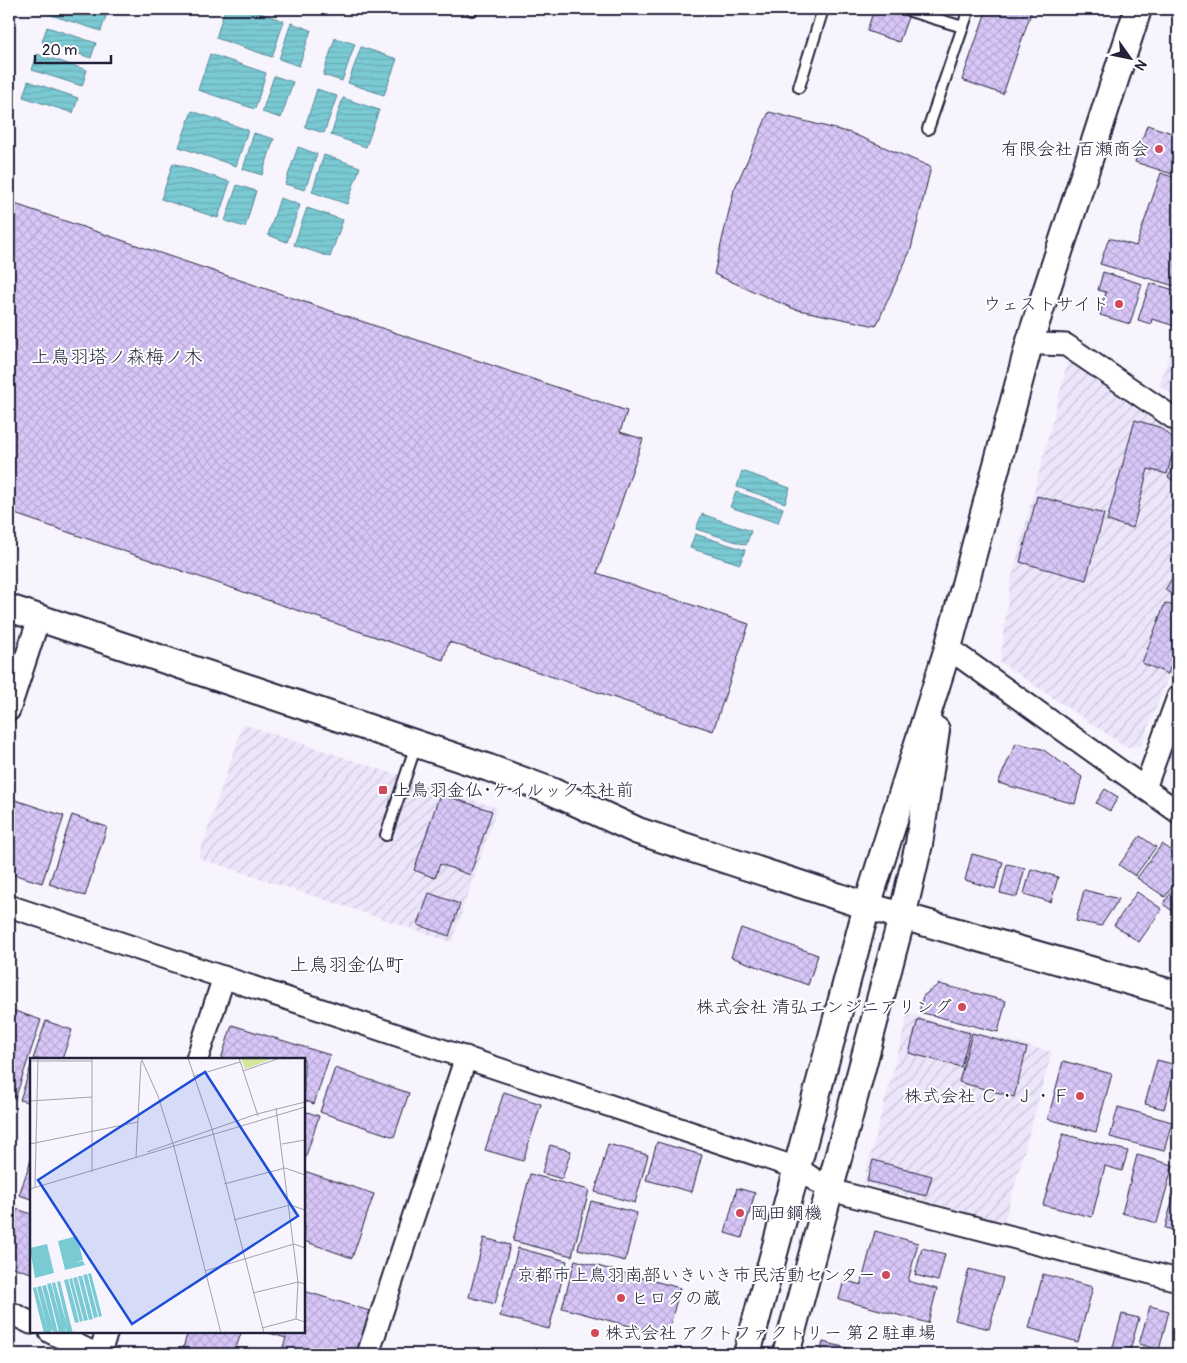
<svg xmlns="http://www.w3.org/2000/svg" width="1187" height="1363" viewBox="0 0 1187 1363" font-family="Pangolin,'Klee One',sans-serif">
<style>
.industrial{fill:url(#industrial-furrows)}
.water{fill:url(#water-rules);stroke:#578797}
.building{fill:url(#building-cross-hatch);stroke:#22223b}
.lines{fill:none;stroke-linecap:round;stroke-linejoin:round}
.service-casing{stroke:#22223b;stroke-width:14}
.minor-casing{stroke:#22223b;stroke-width:25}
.tertiary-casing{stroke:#22223b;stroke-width:30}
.service{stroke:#fff;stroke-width:10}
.minor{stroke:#fff;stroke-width:21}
.tertiary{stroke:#fff;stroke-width:26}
.poi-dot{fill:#d1495b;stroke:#fff;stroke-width:2}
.labels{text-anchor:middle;stroke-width:4;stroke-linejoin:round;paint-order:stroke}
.poi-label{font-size:18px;fill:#22223b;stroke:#fff;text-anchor:end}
.neighbourhood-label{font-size:19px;fill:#22223b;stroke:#fff}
.inset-road{fill:none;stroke:#a2a0af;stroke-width:1}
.view{fill:#1d4ed8;fill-opacity:0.15;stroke:#1d4ed8;stroke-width:2.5}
.inset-edge{fill:none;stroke:#22223b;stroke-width:2.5}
</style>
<defs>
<pattern id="industrial-furrows" width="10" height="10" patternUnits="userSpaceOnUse" patternTransform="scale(1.25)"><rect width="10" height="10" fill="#ede6fb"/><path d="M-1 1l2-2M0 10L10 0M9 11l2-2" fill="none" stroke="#cbc5d8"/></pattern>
<pattern id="water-rules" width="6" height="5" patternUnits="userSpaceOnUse" patternTransform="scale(1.25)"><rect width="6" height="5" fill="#7acad4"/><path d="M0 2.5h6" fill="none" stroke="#69adb7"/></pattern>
<pattern id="building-cross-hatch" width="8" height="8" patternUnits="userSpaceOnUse" patternTransform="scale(1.25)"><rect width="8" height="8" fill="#d7c6f7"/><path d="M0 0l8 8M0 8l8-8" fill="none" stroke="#b8aad5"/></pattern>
</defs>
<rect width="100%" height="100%" fill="#f7f4fd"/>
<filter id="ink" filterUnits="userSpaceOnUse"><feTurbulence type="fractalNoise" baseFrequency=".02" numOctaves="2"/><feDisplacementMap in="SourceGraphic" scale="10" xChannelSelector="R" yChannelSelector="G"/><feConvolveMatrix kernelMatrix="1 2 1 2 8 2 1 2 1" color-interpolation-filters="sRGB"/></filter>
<g filter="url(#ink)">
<!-- industrial -->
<g class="industrial">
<polygon points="1178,330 1178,399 1159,385"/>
<polygon points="1068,361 1178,437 1178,653 1141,746 1126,747 1000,662 1010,584"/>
<polygon points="243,724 497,808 452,942 198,858"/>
<polygon points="908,1014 1052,1052 1004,1223 863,1183"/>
</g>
<!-- water -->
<g class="water">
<polygon points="53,9 84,9 106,16 101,31 51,15"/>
<polygon points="225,9 247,9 284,21 272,57 216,38"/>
<polygon points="291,23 311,30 299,66 279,59"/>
<polygon points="47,27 96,43 91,58 42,42"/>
<polygon points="335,38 355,44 342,81 323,75"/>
<polygon points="361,47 397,59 384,95 348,83"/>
<polygon points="37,54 87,70 82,86 32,70"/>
<polygon points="210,54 266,73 255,109 198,90"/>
<polygon points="274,76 293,82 281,118 262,112"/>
<polygon points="28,81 78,98 73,113 23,97"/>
<polygon points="317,89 337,96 324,133 305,127"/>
<polygon points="343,98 379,110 366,147 331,135"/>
<polygon points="192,111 248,130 236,166 179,147"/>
<polygon points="254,133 274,139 262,175 243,169"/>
<polygon points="298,147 317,154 305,190 285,184"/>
<polygon points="324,155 360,167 347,204 312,192"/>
<polygon points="173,163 230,182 218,218 161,199"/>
<polygon points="237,185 256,191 245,227 225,221"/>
<polygon points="280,198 300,205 287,242 268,235"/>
<polygon points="307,208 343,220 330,257 294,245"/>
<polygon points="742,471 790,488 785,503 737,487"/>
<polygon points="736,492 783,508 778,523 730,507"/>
<polygon points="702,514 751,531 746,545 696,529"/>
<polygon points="695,534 745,550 740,564 690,548"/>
</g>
<!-- building -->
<g class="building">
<polygon points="874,9 911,9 899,42 867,31"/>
<polygon points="987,9 1028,9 1032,10 1003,94 962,80"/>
<polygon points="769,112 851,133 931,167 911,249 876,326 794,309 714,274 734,190"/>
<polygon points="1147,125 1178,135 1178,176 1135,162"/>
<polygon points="1161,173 1178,179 1178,287 1100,264 1109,238 1136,246"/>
<polygon points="9,202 627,411 620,432 643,439 597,573 749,624 713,731 449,642 443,660 9,512"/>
<polygon points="1103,272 1142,284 1130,324 1100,315 1106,292 1098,290"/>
<polygon points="1150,283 1178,291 1178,315 1175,326 1152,319 1151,324 1138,320"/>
<polygon points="1135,420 1159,427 1176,440 1167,474 1148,469 1133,528 1107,521"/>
<polygon points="1178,461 1178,484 1168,477"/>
<polygon points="1037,496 1104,514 1086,580 1020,562"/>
<polygon points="1173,577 1178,580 1178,598 1165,590"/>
<polygon points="1165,603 1178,608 1178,647 1168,674 1142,663"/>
<polygon points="1016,743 1042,749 1082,777 1075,804 998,783"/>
<polygon points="1105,789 1118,797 1110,811 1096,803"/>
<polygon points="440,794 492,811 470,875 440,864 435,878 414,870"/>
<polygon points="9,798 64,816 42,883 9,873"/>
<polygon points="72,815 107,827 85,896 49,884"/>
<polygon points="1140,836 1156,847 1135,876 1119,865"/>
<polygon points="1162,844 1178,855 1178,879 1165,897 1137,878"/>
<polygon points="972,854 1003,862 995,889 965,880"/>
<polygon points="1007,864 1025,868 1017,897 1000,893"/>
<polygon points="1031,869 1058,877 1051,902 1024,894"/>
<polygon points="1178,883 1178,915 1163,904"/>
<polygon points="1084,890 1119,899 1101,926 1076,921"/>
<polygon points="1137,892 1162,909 1139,942 1114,925"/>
<polygon points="429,893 460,904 449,936 418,925"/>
<polygon points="741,928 818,955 808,985 731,957"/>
<polygon points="939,984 1006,1001 998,1032 919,1012 923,996"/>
<polygon points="12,1010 41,1020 15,1099 9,1097 9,1020"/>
<polygon points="918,1019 970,1033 961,1067 909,1053"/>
<polygon points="46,1021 72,1030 62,1059 33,1059"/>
<polygon points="232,1025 330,1055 314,1104 304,1100 304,1059 221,1059"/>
<polygon points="972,1033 1027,1048 1014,1097 959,1082"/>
<polygon points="1157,1060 1176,1065 1164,1109 1145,1104"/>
<polygon points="1063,1061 1112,1074 1096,1132 1048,1119"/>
<polygon points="31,1066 31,1103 20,1100"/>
<polygon points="335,1068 409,1093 394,1137 320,1112"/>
<polygon points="504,1092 541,1104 523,1161 485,1150"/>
<polygon points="1118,1107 1172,1122 1164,1151 1110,1137"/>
<polygon points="307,1112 319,1116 304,1162 304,1116 306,1117"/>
<polygon points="1063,1134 1128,1151 1122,1171 1105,1166 1092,1217 1043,1205"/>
<polygon points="657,1142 702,1155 692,1192 646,1180"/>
<polygon points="608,1144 648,1155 635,1203 595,1192"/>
<polygon points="550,1145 571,1151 562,1179 542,1173"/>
<polygon points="1137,1155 1173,1165 1157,1223 1122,1213"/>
<polygon points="31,1160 31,1199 19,1195"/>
<polygon points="873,1160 932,1176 926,1196 867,1181"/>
<polygon points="304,1171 374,1194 352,1258 304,1241"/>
<polygon points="530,1174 589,1190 572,1256 513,1241"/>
<polygon points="1178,1179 1178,1231 1165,1228"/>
<polygon points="737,1188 755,1193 742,1238 725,1233"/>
<polygon points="591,1201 637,1213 625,1261 578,1249"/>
<polygon points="17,1209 31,1214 31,1273 9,1266 9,1237"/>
<polygon points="875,1231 918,1243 908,1281 937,1289 928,1323 839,1299 844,1280 861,1285"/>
<polygon points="484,1238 510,1245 495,1304 469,1297"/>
<polygon points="518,1248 567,1261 549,1329 500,1316"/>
<polygon points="922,1248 945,1254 938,1281 915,1275"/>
<polygon points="575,1260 680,1288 667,1336 562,1308"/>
<polygon points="969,1269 1003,1278 989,1329 955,1320"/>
<polygon points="1043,1274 1093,1287 1078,1342 1029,1328"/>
<polygon points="304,1291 373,1312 360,1354 281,1354 286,1338 266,1332 304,1332"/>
<polygon points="1150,1306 1169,1311 1159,1350 1139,1344"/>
<polygon points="1122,1314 1139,1318 1129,1354 1111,1354"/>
<polygon points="188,1332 239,1332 241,1333 234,1354 181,1354"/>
<polygon points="823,1342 860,1351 859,1354 820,1354"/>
<polygon points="982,1347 1007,1354 980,1354"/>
</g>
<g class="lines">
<!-- service casing -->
<g class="service-casing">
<g id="service">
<polyline points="472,10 472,9"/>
<polyline points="910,11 963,27"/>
<polyline points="799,87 823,9"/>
<polyline points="928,129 969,9"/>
<polyline points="386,835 416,745"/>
</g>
</g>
<!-- minor casing -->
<g class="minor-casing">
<g id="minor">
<polyline points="1030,341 1042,344 1066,345 1178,421"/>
<polyline points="948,648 1178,812"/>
<polyline points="9,710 39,618"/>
<polyline points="1145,788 1178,697"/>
<polyline points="9,906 797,1168 830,1190 1178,1280"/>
<polyline points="197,1059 224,977"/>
<polyline points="9,1312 31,1323"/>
<polyline points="50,1332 96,1354"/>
<polyline points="99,1354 107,1332"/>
<polyline points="368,1354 466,1057"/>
</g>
</g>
<!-- tertiary casing -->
<g class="tertiary-casing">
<g id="tertiary">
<polyline points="9,608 489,768 551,791 638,831 867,906 1178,995"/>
<polyline points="747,1354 867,906 948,648 1030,341 1138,9"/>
<polyline points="786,1354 902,917 919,844 936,730"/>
</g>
</g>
<!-- service -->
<use href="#service" class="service"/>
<!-- minor -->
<use href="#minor" class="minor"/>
<!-- tertiary -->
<use href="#tertiary" class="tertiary"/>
</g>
</g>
<!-- markers -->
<g class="poi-dot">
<circle cx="1159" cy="149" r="5"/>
<circle cx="1119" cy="304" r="5"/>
<rect x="378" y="785" width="10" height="10" rx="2.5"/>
<circle cx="962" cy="1007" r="5"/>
<circle cx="1080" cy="1096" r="5"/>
<circle cx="740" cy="1213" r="5"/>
<circle cx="886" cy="1275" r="5"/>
<circle cx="621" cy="1298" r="5"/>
<circle cx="595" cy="1333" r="5"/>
</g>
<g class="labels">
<!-- poi labels -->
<g class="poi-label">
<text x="1149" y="155">有限会社 百瀬商会</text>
<text x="1109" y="310">ウェストサイド</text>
<text x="393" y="796" text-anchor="start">上鳥羽金仏･ケイルック本社前</text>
<text x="952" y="1013">株式会社 清弘エンジニアリング</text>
<text x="1070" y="1102">株式会社 Ｃ・Ｊ・Ｆ</text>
<text x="750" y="1219" text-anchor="start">岡田鋼機</text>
<text x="876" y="1281">京都市上鳥羽南部いきいき市民活動センタ－</text>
<text x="631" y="1304" text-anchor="start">ヒロタの蔵</text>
<text x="605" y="1339" text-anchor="start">株式会社 アクトファクトリー 第２駐車場</text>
</g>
<!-- neighbourhood labels -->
<g class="neighbourhood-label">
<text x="117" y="363">上鳥羽塔ノ森梅ノ木</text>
<text x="347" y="971">上鳥羽金仏町</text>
</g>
</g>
<!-- overview -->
<g transform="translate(30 1058)">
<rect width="275" height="275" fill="#f7f4fd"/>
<path d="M211,0H238L239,2L215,11Z" fill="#d3e69a"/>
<path d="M47,178L53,202L46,204L53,203L55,207L35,212L28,183ZM17,186L24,215L5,220L0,190ZM61,215L72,258L69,259L58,216ZM57,216L68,259L64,260L53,217ZM48,218H52L63,261L59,262ZM47,219L58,262L54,263L43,220ZM42,220L53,263L50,264L39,221ZM38,221L49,264L45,265L34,222ZM30,223L38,256L43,275H37L35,268L36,275H29L28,270L17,226L21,225L32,269L22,225L25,224L37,268L27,224ZM16,227L19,238L28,275L21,272V275H14L8,252L3,230L6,229L18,273L7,229L11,228L23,271L12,228Z" fill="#7acad4"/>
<path class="inset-road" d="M111,0L128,38L144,89L191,275M158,0L182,71L234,275M209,0L228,58M0,3H62M213,13L250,0M164,18L210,4M0,43L62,39M246,50L268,224L266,261M0,86L108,64M252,86L275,82M117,94L227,56L275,44M106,99L111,3M62,114V0M194,126L255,110L275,117M5,129L8,0M0,131L275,49M204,162L260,147L275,152M175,213L264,186L275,190M223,235L268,224L275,226M232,270L266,261L275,264"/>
<path class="view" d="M175,14L268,158L102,266L8,122Z"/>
<rect width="275" height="275" class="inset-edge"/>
</g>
<!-- margin -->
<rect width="1187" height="1363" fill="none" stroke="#fff" stroke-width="30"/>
<rect x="15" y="15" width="1157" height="1333" fill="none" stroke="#22223b" stroke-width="2" filter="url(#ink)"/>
<!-- north arrow -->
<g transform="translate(1130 58) rotate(123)" stroke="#ffffff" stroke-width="4" paint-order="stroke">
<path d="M0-4L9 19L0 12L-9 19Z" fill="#22223b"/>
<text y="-8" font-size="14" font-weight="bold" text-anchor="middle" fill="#22223b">N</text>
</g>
<!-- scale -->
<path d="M35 55v8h76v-8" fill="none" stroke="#22223b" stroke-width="2.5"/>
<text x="42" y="55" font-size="15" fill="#22223b" stroke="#ffffff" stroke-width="4" paint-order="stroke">20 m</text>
</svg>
